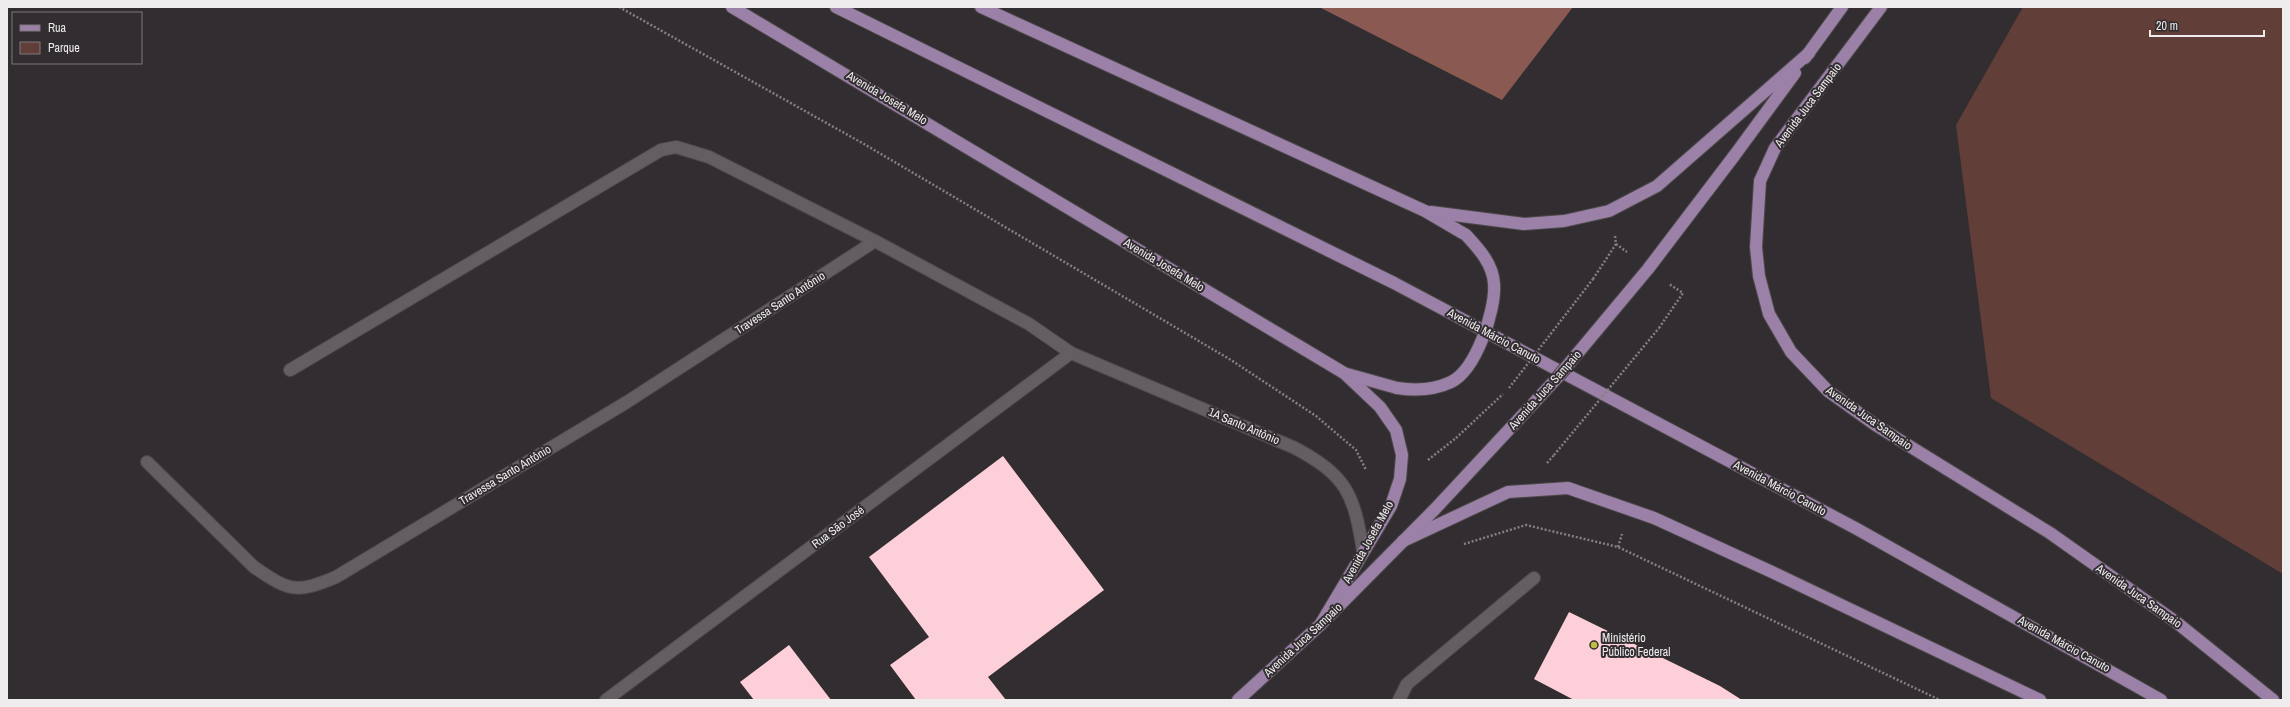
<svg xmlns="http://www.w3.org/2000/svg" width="2290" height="707" viewBox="0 0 2290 707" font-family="'Archivo Narrow',sans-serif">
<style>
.green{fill:#613e38}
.forest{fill:#8a5a52}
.building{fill:#fdd0d9}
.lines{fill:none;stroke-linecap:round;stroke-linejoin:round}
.minor-casing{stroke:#4d494b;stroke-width:14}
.major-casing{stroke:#4d494b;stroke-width:14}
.path{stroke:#837f82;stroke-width:2.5;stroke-dasharray:2 2;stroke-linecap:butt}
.minor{stroke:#645e62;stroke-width:12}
.major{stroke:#9b81a7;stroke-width:12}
.major-bridge-casing{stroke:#4d494b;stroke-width:14;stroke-linecap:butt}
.path-bridge{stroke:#837f82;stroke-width:2.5;stroke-dasharray:2 2;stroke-linecap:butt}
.major-bridge{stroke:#9b81a7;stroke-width:12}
.poi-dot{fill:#c0be41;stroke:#322d30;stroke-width:1.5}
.labels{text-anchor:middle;stroke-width:4;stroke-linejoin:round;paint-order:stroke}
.street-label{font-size:12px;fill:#efecee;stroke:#322d30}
.poi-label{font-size:12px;fill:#efecee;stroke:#322d30;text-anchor:start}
</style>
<rect width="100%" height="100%" fill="#322d30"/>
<!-- green -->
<polygon class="green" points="2023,7 2283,7 2283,574 1991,398 1956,125"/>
<!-- forest -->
<polygon class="forest" points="1319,7 1573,7 1502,100"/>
<!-- building -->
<g class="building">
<polygon points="1003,456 1104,590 988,677 1006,700 916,700 890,665 929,637 869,557"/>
<polygon points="1569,612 1720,686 1742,700 1574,700 1534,679"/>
<polygon points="789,645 831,700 754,700 740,682"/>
</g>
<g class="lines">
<!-- minor casing -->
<g class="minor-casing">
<g id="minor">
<path d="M290,370L661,150L676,147L709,157L875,241L1029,324L1071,353L1295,448C1347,476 1354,494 1363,551"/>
<path d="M147,462L254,567C289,591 296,594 336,577L627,402L875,241"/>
<polyline points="606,700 1071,353"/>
<polyline points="1399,700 1407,684 1534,578"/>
</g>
</g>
<!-- major casing -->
<g class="major-casing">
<g id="major">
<polyline points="732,7 1344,373 1380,407 1396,430 1402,455 1400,479 1391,506 1320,625"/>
<polyline points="836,7 1394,283 1857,529 2161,700"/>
<polyline points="981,7 1425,211 1466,235"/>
<polyline points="1881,7 1775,148 1760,181 1756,247 1759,276 1769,314 1791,352 1828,391 1877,426 2050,533 2176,622 2273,700"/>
<polyline points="1805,58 1842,7"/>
<polyline points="1734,156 1795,73"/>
<polyline points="1431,212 1524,224 1564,221 1609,211 1657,186 1809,53"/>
<polyline points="1347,374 1397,388"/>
<polyline points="1403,541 1508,492 1568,488 1654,518 1772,572 2040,700"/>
<polyline points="1238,700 1320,625 1435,509"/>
</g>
</g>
<!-- path -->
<g class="path">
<polyline points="619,7 864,144 1231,360 1316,416 1356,450 1366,470"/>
<polyline points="1616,244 1627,252"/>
<polyline points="1593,279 1616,244 1615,236"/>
<polyline points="1659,328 1683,293 1669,284"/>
<polyline points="1428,460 1456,438"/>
<polyline points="1547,463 1554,455"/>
<polyline points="1464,544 1526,525 1618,547 1940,700"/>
<polyline points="1618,547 1622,534"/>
</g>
<!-- minor -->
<use href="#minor" class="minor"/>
<!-- major -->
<use href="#major" class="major"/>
<!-- major-bridge casing -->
<g class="major-bridge-casing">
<g id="major-bridge">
<path d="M1397,388C1416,391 1434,390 1451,382C1476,370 1496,310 1494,284C1493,264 1479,249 1466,235"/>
<polyline points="1435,509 1557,378 1648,269 1734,156"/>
</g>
</g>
<!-- path-bridge -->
<g class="path-bridge">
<polyline points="1509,388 1593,279"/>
<polyline points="1456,438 1503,394"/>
<polyline points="1554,455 1659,328"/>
</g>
<!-- major-bridge -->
<use href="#major-bridge" class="major-bridge"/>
</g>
<!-- markers -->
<circle class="poi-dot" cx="1594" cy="645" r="4"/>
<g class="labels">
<!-- street labels -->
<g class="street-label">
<text transform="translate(887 98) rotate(31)" y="4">Avenida Josefa Melo</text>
<text transform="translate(1808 105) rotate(-53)" y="4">Avenida Juca Sampaio</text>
<text transform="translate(1164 265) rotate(31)" y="4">Avenida Josefa Melo</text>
<text transform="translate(780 303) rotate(-33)" y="4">Travessa Santo Antônio</text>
<text transform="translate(1494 336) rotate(28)" y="4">Avenida Márcio Canuto</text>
<text transform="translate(1545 390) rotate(-48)" y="4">Avenida Juca Sampaio</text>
<text transform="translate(1869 418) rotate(35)" y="4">Avenida Juca Sampaio</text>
<text transform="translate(1244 426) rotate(23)" y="4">1A Santo Antônio</text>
<text transform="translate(505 475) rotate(-31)" y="4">Travessa Santo Antônio</text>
<text transform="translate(1780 488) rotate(28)" y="4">Avenida Márcio Canuto</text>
<text transform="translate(838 527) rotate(-37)" y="4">Rua São José</text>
<text transform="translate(1368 542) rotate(-61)" y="4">Avenida Josefa Melo</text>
<text transform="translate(2139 596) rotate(35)" y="4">Avenida Juca Sampaio</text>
<text transform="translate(1303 640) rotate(-43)" y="4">Avenida Juca Sampaio</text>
<text transform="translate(2064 644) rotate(29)" y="4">Avenida Márcio Canuto</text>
</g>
<!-- poi labels -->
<g class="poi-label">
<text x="1602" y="642">Ministério<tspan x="1602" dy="14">Público Federal</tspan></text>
</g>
</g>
<!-- border -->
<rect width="2290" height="707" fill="none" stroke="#efecee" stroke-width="16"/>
<!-- legend -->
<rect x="12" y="12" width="130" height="52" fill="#322d30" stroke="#7e797c"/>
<rect x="20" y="25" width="20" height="6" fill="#9b81a7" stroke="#7e797c"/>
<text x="48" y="32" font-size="12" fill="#efecee">Rua</text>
<rect x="20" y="42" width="20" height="12" fill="#613e38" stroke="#7e797c"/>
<text x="48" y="52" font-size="12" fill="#efecee">Parque</text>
<!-- scale -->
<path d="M2150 30v6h114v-6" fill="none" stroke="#efecee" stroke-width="2"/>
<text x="2156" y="30" font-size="12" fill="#efecee" stroke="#322d30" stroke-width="3" paint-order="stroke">20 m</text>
</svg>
